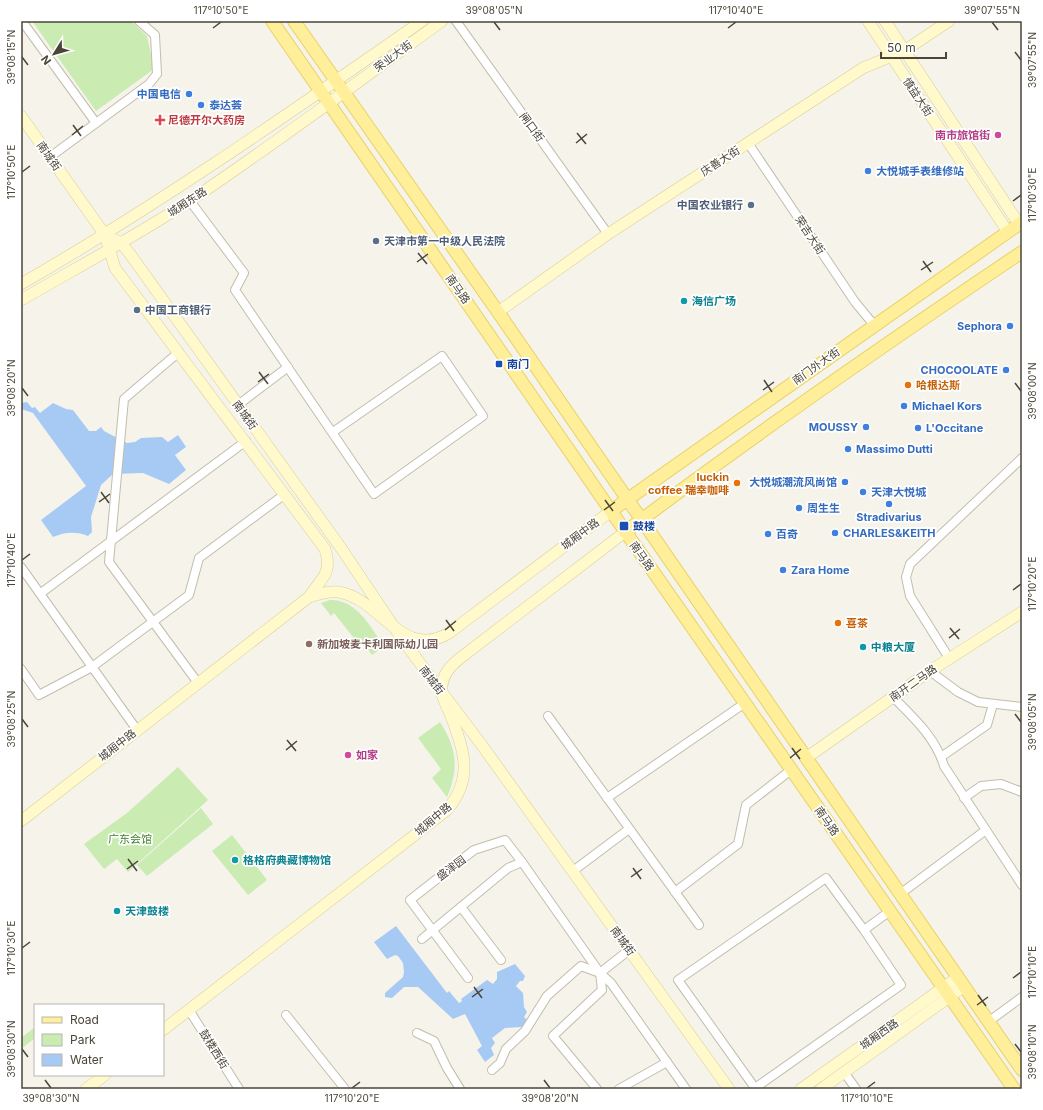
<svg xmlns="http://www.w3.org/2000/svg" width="1043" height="1110" viewBox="0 0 1043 1110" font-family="Inter,'Noto Sans SC',sans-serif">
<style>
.green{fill:#caebb2}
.water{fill:#a6caf4}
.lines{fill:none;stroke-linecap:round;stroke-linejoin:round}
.street-casing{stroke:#c2bdac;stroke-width:10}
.secondary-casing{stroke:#d7ce99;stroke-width:12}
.primary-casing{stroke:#e9d165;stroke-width:14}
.street{stroke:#fff;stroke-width:8}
.secondary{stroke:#fff9cb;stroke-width:11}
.primary{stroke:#ffef9a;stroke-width:12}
.ticks{fill:none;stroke:#4a4538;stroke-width:1.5}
.shop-dot{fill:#3f7fe0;stroke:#fff;stroke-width:1.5}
.health-dot{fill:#e0444e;stroke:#fff;stroke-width:1.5}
.hotel-dot{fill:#d1479c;stroke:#fff;stroke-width:1.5}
.service-dot{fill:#5c6f8a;stroke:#fff;stroke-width:1.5}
.culture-dot{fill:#0f9aa8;stroke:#fff;stroke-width:1.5}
.transit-dot{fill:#1a4fb4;stroke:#fff;stroke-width:1.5}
.food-dot{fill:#e8710a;stroke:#fff;stroke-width:1.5}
.education-dot{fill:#8d6e63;stroke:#fff;stroke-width:1.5}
.labels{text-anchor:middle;stroke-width:3.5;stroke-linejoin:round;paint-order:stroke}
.street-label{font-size:11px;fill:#4a4538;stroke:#fff}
.shop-label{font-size:11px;font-weight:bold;fill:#366cbe;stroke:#fff;text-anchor:start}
.health-label{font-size:11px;font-weight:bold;fill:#be3a42;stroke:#fff;text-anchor:start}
.hotel-label{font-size:11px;font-weight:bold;fill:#b23c85;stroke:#fff;text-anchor:end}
.service-label{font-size:11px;font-weight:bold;fill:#4e5e75;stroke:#fff;text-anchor:start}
.culture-label{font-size:11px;font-weight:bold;fill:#0d838f;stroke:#fff;text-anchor:start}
.transit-label{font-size:11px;font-weight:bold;fill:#164399;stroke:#fff;text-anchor:start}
.food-label{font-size:11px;font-weight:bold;fill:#c56008;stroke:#fff;text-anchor:start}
.education-label{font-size:11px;font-weight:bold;fill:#785e54;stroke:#fff;text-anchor:start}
.park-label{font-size:11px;fill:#3e8027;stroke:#fff}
.neatline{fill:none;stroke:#4a4538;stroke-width:1.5}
.ticks-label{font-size:10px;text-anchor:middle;fill:#4a4538}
</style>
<rect width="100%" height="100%" fill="#f6f4ea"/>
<!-- green -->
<g class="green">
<polygon points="32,21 131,21 147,36 154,69 96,111"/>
<path d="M330,600C357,599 370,627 384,646L372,655L360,639L357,642L334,613L331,616L321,603Z"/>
<path d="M440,722C457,748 459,769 447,797L432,778L441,769L418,738Z"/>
<polygon points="178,767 208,800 128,872 117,859 104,869 84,844 127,813"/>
<polygon points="201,808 213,824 147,876 137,865"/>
<polygon points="232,835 267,880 248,895 212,851"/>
<polygon points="35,1027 35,1038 21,1049 21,1038"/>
</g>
<!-- water -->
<g class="water">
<path d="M27,402L32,408L35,407L40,413L53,403L66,409L73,410L89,431H96L101,427L104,431L127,443L135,442L141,438L162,437L168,442L178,435L186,447L175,455L186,470L169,484L143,473L113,474L101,485L91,517L92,532L88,536C76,531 65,532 53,537L41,520L86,486L33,413L21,409V403Z"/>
<polygon points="396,926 447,993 449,991 459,1003 462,1001 461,999 487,980 493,984 497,979 497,972 515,964 525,976 523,981 520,981 516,986 523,993 524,1007 527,1012 524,1017 527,1020 522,1027 505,1028 492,1038 495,1043 491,1048 494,1055 485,1062 477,1050 482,1046 465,1014 453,1019 418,987 404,987 392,998 385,997 385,993 403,977 404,972 403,963 398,956 395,955 387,959 374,942"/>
</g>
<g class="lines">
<!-- street casing -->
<g class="street-casing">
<g id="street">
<polyline points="22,21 96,123"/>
<polyline points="456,21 608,234"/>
<polyline points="748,143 855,302 874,325"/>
<polyline points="50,157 149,84 157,74 155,35 139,21"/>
<polyline points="190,201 244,273 235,290 374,494 483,416 442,356 333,432"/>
<polyline points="179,352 124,399 109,562 198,683"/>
<polyline points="238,405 288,367"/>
<polyline points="21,567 137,730"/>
<polyline points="41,593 246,441"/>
<polyline points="949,658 910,596 906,577 910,564 1022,458"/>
<polyline points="21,669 39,695 92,667 189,595 199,558 285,494"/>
<polyline points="930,671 958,692 978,702 1022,707"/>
<path d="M893,697C913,717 936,738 944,766L1022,885"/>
<polyline points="548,716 699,925"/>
<polyline points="941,757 987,725 993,704"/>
<polyline points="607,798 745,703"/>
<polyline points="964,798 981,786 1001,784 1022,792"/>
<polyline points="573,871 629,829"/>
<polyline points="675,892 738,844 746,805 791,770"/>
<polyline points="900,894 986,830"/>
<polyline points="461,907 501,960"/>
<polyline points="864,930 901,985 755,1088 678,980 826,878 864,930 890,911"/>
<polyline points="422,939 508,868 522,862 600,973 611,983 686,1089"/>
<polyline points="468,978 410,900 474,850 505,840 522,862"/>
<polyline points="189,1010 239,1089"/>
<polyline points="286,1015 345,1089"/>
<polyline points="988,1022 1022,997"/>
<polyline points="417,1033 434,1041 447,1068 460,1089"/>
<polyline points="492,1070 500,1063 506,1049 525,1031 547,996 581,966 600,973 629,950"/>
<polyline points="844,1072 856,1089"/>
<polyline points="597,1089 553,1036 602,990 600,973"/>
<polyline points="619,1089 667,1062"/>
</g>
</g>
<!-- secondary casing -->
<g class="secondary-casing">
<g id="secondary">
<polyline points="868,21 1008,232"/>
<polyline points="885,21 1019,224"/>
<path d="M21,116L105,235L115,268L325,549C333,574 321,578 309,597"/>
<polyline points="105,235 121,243 130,254 341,548 404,642 481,744 729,1089"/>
<path d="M21,284C160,204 291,112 422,21"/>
<path d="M21,300C78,267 136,236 191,200C276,143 359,81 442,21"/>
<polyline points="498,312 608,234 863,68 904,51 949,21"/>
<polyline points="806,758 930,671 1022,612"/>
<path d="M21,821L309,597C319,594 328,591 339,592C380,599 403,661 449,633L611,511"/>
<path d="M163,1030L447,810C474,778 464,751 451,716C448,709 443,700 442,693C440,679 449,667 459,659L625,532"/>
<polyline points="86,1089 105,1075"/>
<polyline points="801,1089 957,978"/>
<polyline points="821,1089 963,987"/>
</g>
</g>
<!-- primary casing -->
<g class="primary-casing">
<g id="primary">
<polyline points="272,21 611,511 1014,1089"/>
<polyline points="294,21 498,312 1022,1070"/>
<polyline points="611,511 1022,222"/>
<path d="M625,532C754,435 888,342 1022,252"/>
</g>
</g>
<!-- street -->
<use href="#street" class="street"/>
<!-- secondary -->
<use href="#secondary" class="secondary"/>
<!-- primary -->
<use href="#primary" class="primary"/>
</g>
<!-- ticks -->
<path class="ticks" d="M494,22L500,30M992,22L998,30M213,28L221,22M728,28L736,22M1015,52L1021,60M22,57L28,65M73,125L81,136M577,133L586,144M72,135L83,126M576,143L587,134M22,172L30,166M1013,201L1021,195M418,253L427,264M923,261L931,272M417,262L428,254M921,270L933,262M259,372L268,384M764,380L772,392M258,382L269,374M1015,383L1021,391M22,388L28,396M763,390L774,382M101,492L109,503M605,500L613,511M99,502L110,494M604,510L615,502M22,560L30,554M1013,590L1021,584M446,620L454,631M950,628L959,639M445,630L456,621M949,638L960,629M1015,714L1021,722M22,719L28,727M287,740L296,751M792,748L800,759M286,750L297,741M790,758L801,749M128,859L137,871M633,868L641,879M127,869L138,861M631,877L642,869M22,948L30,942M1013,978L1021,972M474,987L482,998M978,995L986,1006M472,997L483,989M977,1005L988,997M1015,1044L1021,1052M22,1049L28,1057M45,1080L51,1088M544,1080L550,1088M352,1088L360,1082M867,1088L875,1082"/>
<!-- markers -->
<g class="shop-dot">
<circle cx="189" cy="94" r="4"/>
<circle cx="201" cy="105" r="4"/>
<circle cx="868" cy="171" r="4"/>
<circle cx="1010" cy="326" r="4"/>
<circle cx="1006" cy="370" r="4"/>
<circle cx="904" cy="406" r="4"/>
<circle cx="866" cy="427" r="4"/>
<circle cx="918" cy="428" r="4"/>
<circle cx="848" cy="449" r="4"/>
<circle cx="845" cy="482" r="4"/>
<circle cx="863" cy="492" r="4"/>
<circle cx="889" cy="504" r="4"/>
<circle cx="799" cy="508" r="4"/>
<circle cx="835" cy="533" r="4"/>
<circle cx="768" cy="534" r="4"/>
<circle cx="783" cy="570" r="4"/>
</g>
<path class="health-dot" d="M158 114h4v4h4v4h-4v4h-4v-4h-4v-4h4z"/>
<g class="hotel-dot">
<circle cx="998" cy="135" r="4"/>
<circle cx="348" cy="755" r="4"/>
</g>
<g class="service-dot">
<circle cx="751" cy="205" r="4"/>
<circle cx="376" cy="241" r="4"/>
<circle cx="137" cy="310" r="4"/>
</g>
<g class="culture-dot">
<circle cx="684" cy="301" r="4"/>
<circle cx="863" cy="647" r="4"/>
<circle cx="235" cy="860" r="4"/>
<circle cx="117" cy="911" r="4"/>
</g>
<g class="transit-dot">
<rect x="495" y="360" width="8" height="8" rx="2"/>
<rect x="619" y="521" width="10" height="10" rx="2"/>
</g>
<g class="food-dot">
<circle cx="908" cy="385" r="4"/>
<circle cx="737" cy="483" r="4"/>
<circle cx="838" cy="623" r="4"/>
</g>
<circle class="education-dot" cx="309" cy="644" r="4"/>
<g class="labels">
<!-- street labels -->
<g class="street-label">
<text transform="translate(393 56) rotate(-36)" y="4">荣业大街</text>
<text transform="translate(918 97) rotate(56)" y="4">慎益大街</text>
<text transform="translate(532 127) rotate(54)" y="4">闸口街</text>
<text transform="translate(49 156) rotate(55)" y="4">南城街</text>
<text transform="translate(720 161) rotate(-33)" y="4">庆善大街</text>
<text transform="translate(187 202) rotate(-33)" y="4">城厢东路</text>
<text transform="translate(810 235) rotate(56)" y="4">荣吉大街</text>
<text transform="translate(458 289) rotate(55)" y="4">南马路</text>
<text transform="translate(816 366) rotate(-35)" y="4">南门外大街</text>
<text transform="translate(245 415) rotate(54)" y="4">南城街</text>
<text transform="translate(580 534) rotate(-37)" y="4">城厢中路</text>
<text transform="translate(642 556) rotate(55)" y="4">南马路</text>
<text transform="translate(432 680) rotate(52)" y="4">南城街</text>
<text transform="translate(913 683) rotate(-35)" y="4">南开二马路</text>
<text transform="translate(117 745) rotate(-38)" y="4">城厢中路</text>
<text transform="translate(433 819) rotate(-40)" y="4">城厢中路</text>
<text transform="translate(827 821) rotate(55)" y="4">南马路</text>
<text transform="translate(451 868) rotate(-37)" y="4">盛津园</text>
<text transform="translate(623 941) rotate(54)" y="4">南城街</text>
<text transform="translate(879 1034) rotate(-35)" y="4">城厢西路</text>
<text transform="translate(214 1049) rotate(58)" y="4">鼓楼西街</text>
</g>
<!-- shop labels -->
<g class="shop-label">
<text x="181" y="98" text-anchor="end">中国电信</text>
<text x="209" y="109">泰达荟</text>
<text x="876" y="175">大悦城手表维修站</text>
<text x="1002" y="330" text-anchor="end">Sephora</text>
<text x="998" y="374" text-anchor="end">CHOCOOLATE</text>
<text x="912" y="410">Michael Kors</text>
<text x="858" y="431" text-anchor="end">MOUSSY</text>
<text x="926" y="432">L'Occitane</text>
<text x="856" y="453">Massimo Dutti</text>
<text x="837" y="486" text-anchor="end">大悦城潮流风尚馆</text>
<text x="871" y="496">天津大悦城</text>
<text x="807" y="512">周生生</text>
<text x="889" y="521" text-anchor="middle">Stradivarius</text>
<text x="843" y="537">CHARLES&amp;KEITH</text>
<text x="776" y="538">百奇</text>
<text x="791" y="574">Zara Home</text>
</g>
<!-- health labels -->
<g class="health-label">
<text x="168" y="124">尼德开尔大药房</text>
</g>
<!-- hotel labels -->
<g class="hotel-label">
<text x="990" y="139">南市旅馆街</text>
<text x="356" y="759" text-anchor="start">如家</text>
</g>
<!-- service labels -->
<g class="service-label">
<text x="743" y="209" text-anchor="end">中国农业银行</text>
<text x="384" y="245">天津市第一中级人民法院</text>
<text x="145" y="314">中国工商银行</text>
</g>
<!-- culture labels -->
<g class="culture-label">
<text x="692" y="305">海信广场</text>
<text x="871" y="651">中粮大厦</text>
<text x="243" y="864">格格府典藏博物馆</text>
<text x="125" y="915">天津鼓楼</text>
</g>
<!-- transit labels -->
<g class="transit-label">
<text x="507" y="368">南门</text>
<text x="633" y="530">鼓楼</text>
</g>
<!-- food labels -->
<g class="food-label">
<text x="916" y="389">哈根达斯</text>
<text x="729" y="481" text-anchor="end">luckin<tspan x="729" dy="13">coffee 瑞幸咖啡</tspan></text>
<text x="846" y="627">喜茶</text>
</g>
<!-- education labels -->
<g class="education-label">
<text x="317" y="648">新加坡麦卡利国际幼儿园</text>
</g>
<!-- park labels -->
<g class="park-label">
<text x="130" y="843">广东会馆</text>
</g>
</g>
<!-- border -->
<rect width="1043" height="1110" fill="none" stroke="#ffffff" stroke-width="44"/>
<!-- legend -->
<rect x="34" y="1004" width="130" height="72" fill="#ffffff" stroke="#b7b5af"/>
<rect x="42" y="1017" width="20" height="6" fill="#ffef9a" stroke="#b7b5af"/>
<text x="70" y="1024" font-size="12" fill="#4a4538">Road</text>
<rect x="42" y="1034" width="20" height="12" fill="#caebb2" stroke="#b7b5af"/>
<text x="70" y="1044" font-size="12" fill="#4a4538">Park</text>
<rect x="42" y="1054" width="20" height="12" fill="#a6caf4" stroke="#b7b5af"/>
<text x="70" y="1064" font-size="12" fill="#4a4538">Water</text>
<!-- north arrow -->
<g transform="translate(54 54) rotate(233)" stroke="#ffffff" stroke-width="3" paint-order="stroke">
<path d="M0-3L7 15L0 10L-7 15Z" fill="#4a4538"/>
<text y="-6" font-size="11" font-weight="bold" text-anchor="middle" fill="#4a4538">N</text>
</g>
<!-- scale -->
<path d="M881 52v6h65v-6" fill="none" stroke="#4a4538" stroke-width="2"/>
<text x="887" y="52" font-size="12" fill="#4a4538" stroke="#ffffff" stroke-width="3" paint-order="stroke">50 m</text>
<rect x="22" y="22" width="999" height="1066" class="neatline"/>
<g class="ticks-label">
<text x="221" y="14">117°10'50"E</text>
<text x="494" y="14">39°08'05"N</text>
<text x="736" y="14">117°10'40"E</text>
<text x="992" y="14">39°07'55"N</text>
<text transform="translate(11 57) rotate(-90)" y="4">39°08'15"N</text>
<text transform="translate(1032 60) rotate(-90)" y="4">39°07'55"N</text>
<text transform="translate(11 172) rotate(-90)" y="4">117°10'50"E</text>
<text transform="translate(1032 195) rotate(-90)" y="4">117°10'30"E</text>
<text transform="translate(11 388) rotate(-90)" y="4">39°08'20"N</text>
<text transform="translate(1032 391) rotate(-90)" y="4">39°08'00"N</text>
<text transform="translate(11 560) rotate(-90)" y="4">117°10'40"E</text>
<text transform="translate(1032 584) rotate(-90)" y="4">117°10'20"E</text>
<text transform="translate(11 719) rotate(-90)" y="4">39°08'25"N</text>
<text transform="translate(1032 722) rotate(-90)" y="4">39°08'05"N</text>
<text transform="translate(11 948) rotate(-90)" y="4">117°10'30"E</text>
<text transform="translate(1032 972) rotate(-90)" y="4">117°10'10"E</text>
<text transform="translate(11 1049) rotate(-90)" y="4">39°08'30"N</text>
<text transform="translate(1032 1052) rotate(-90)" y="4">39°08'10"N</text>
<text x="51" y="1102">39°08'30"N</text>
<text x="352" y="1102">117°10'20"E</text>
<text x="550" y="1102">39°08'20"N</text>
<text x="867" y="1102">117°10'10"E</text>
</g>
</svg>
